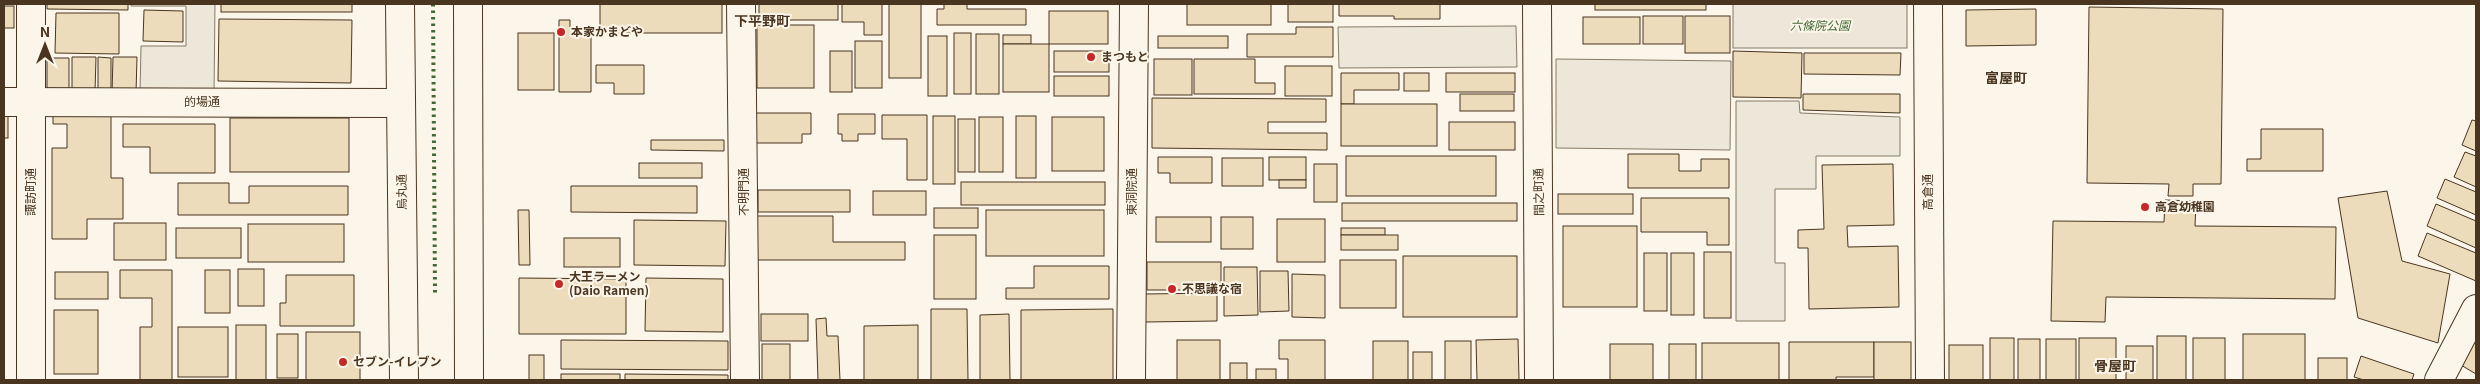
<svg xmlns="http://www.w3.org/2000/svg" width="2480" height="384" viewBox="0 0 2480 384" font-family="Georgia,'Noto Sans JP',serif">
<style>
.green{fill:#ede6d9;stroke:#887966}
.parking{fill:#ede7d9;stroke:#887966}
.building{fill:#ecdcbc;stroke:#4a3520}
.lines{fill:none;stroke-linecap:round;stroke-linejoin:round}
.minor-casing{stroke:#4a3520;stroke-width:30}
.highway-casing{stroke:#4a3520;stroke-width:30}
.minor{stroke:#fbf6e9;stroke-width:28}
.highway{stroke:#fbf6e9;stroke-width:28}
.hedge{stroke:#436837;stroke-width:4;stroke-dasharray:2.5 4;stroke-linecap:butt}
.poi-dot{fill:#c62828;stroke:#fbf6e9;stroke-width:2}
.labels{text-anchor:middle;stroke-width:4;stroke-linejoin:round;paint-order:stroke}
.park-label{font-size:12px;font-style:italic;fill:#436837;stroke:#fbf6e9}
.poi-label{font-size:12px;font-weight:bold;fill:#4a3520;stroke:#fbf6e9;text-anchor:start}
.street-label{font-size:12px;fill:#4a3520;stroke:#fbf6e9}
.neighbourhood-label{font-size:14px;font-weight:bold;fill:#4a3520;stroke:#fbf6e9}
</style>
<rect width="100%" height="100%" fill="#fbf6e9"/>
<!-- green -->
<rect class="green" x="1733" y="4" width="174" height="44"/>
<!-- parking -->
<g class="parking">
<polygon points="131,4 215,4 214,94 140,93 141,46 186,46 186,6 131,6"/>
<polygon points="1516,26 1517,67 1339,68 1338,27"/>
<polygon points="1556,59 1731,61 1730,150 1556,148"/>
<polygon points="1736,101 1799,101 1800,113 1900,117 1900,156 1816,156 1816,189 1775,189 1775,263 1785,263 1785,321 1736,321"/>
</g>
<!-- building -->
<g class="building">
<polygon points="47,4 128,4 128,10 47,9"/>
<rect x="221" y="4" width="131" height="8"/>
<rect x="600" y="4" width="122" height="29"/>
<rect x="759" y="4" width="79" height="16"/>
<polygon points="842,4 882,4 882,35 864,35 864,22 842,22"/>
<rect x="889" y="4" width="32" height="74"/>
<polygon points="944,4 967,4 967,9 1026,9 1026,25 937,25 937,9 944,9"/>
<rect x="1187" y="4" width="84" height="21"/>
<rect x="1288" y="4" width="45" height="18"/>
<polygon points="1339,4 1440,4 1440,19 1394,19 1394,16 1339,16"/>
<rect x="1595" y="4" width="111" height="6"/>
<rect x="4" y="6" width="10" height="22"/>
<polygon points="2089,7 2223,9 2221,184 2193,184 2193,196 2168,196 2169,184 2087,183"/>
<polygon points="2036,9 2036,45 1966,46 1966,10"/>
<polygon points="144,10 183,11 183,42 143,41"/>
<rect x="1049" y="11" width="59" height="33"/>
<polygon points="56,13 119,13 119,54 55,53"/>
<rect x="1643" y="16" width="40" height="28"/>
<rect x="1685" y="16" width="45" height="37"/>
<rect x="1583" y="17" width="57" height="27"/>
<polygon points="219,19 352,20 351,83 218,81"/>
<polygon points="559,20 570,20 570,27 591,27 591,92 559,92"/>
<rect x="757" y="25" width="57" height="63"/>
<polygon points="1296,27 1333,27 1333,57 1247,57 1247,34 1296,34"/>
<rect x="518" y="33" width="36" height="57"/>
<rect x="954" y="33" width="17" height="61"/>
<rect x="976" y="34" width="23" height="60"/>
<rect x="1003" y="35" width="28" height="9"/>
<rect x="928" y="36" width="19" height="60"/>
<rect x="1158" y="36" width="70" height="12"/>
<rect x="855" y="41" width="27" height="47"/>
<rect x="1003" y="44" width="46" height="48"/>
<rect x="830" y="51" width="22" height="41"/>
<rect x="1054" y="51" width="55" height="21"/>
<polygon points="1733,51 1802,53 1801,98 1733,97"/>
<polygon points="1804,53 1901,53 1900,75 1804,74"/>
<polygon points="72,57 96,57 95,92 72,92"/>
<polygon points="98,57 111,58 111,93 98,92"/>
<polygon points="113,57 137,57 136,93 112,93"/>
<polygon points="47,58 69,58 69,94 47,93"/>
<rect x="1154" y="59" width="38" height="36"/>
<polygon points="1194,59 1255,59 1255,83 1275,83 1275,94 1194,94"/>
<polygon points="596,65 644,65 644,94 614,94 614,83 596,83"/>
<rect x="1285" y="66" width="47" height="30"/>
<polygon points="1341,73 1399,73 1399,90 1354,90 1354,104 1341,104"/>
<rect x="1404" y="73" width="25" height="18"/>
<rect x="1446" y="73" width="69" height="19"/>
<rect x="1054" y="76" width="55" height="20"/>
<rect x="1460" y="94" width="54" height="17"/>
<polygon points="1803,94 1900,94 1900,113 1803,110"/>
<polygon points="1152,98 1326,99 1326,122 1268,122 1268,133 1327,133 1327,150 1152,148"/>
<rect x="1341" y="104" width="96" height="42"/>
<polygon points="53,110 111,110 111,178 123,178 123,219 87,219 87,239 52,239 52,148 67,148 67,124 53,124"/>
<rect x="4" y="111" width="4" height="27"/>
<polygon points="756,113 811,113 811,134 802,134 802,143 756,143"/>
<polygon points="838,114 875,114 875,134 858,134 858,141 842,141 842,134 838,134"/>
<polygon points="882,115 927,115 927,180 907,180 907,139 882,139"/>
<rect x="933" y="116" width="22" height="68"/>
<rect x="1016" y="116" width="20" height="62"/>
<rect x="979" y="117" width="24" height="55"/>
<rect x="1052" y="117" width="52" height="54"/>
<rect x="230" y="118" width="119" height="54"/>
<rect x="958" y="119" width="17" height="53"/>
<polygon points="2472,120 2476,121 2476,151 2462,145"/>
<rect x="1449" y="122" width="66" height="28"/>
<polygon points="123,124 215,124 215,173 150,173 150,147 123,147"/>
<polygon points="2261,129 2323,129 2323,171 2247,171 2247,159 2261,159"/>
<polygon points="651,140 724,140 724,151 651,150"/>
<polygon points="2465,152 2476,156 2476,187 2454,177"/>
<polygon points="1628,154 1679,154 1679,171 1701,171 1701,159 1729,159 1729,188 1628,188"/>
<rect x="1346" y="156" width="150" height="40"/>
<polygon points="1158,157 1212,157 1212,183 1170,183 1170,173 1158,173"/>
<rect x="1269" y="157" width="37" height="23"/>
<rect x="1222" y="158" width="41" height="28"/>
<rect x="639" y="163" width="63" height="15"/>
<rect x="1314" y="164" width="23" height="38"/>
<polygon points="1893,164 1894,225 1847,226 1848,247 1898,246 1899,307 1809,309 1808,248 1798,248 1798,230 1824,229 1822,165"/>
<polygon points="2445,179 2476,192 2476,215 2437,198"/>
<rect x="1279" y="180" width="27" height="8"/>
<rect x="961" y="182" width="144" height="23"/>
<polygon points="178,183 229,183 229,203 249,203 249,186 348,186 348,215 178,215"/>
<polygon points="571,186 697,186 697,213 571,212"/>
<rect x="758" y="190" width="92" height="22"/>
<rect x="873" y="191" width="53" height="24"/>
<polygon points="2387,191 2402,261 2450,274 2438,343 2358,318 2338,198"/>
<rect x="1558" y="194" width="75" height="20"/>
<polygon points="1641,198 1729,198 1729,245 1707,245 1707,232 1641,232"/>
<polygon points="2165,200 2196,201 2195,226 2336,227 2335,299 2106,297 2105,322 2051,321 2053,221 2164,222"/>
<rect x="1342" y="203" width="175" height="18"/>
<polygon points="2436,204 2476,221 2476,248 2427,226"/>
<rect x="934" y="208" width="44" height="20"/>
<polygon points="518,210 529,210 530,265 519,265"/>
<rect x="986" y="210" width="118" height="46"/>
<polygon points="757,216 833,216 833,242 905,242 905,260 757,260"/>
<rect x="1156" y="217" width="55" height="25"/>
<rect x="1221" y="217" width="32" height="32"/>
<rect x="1277" y="219" width="48" height="43"/>
<polygon points="634,220 726,221 725,266 634,265"/>
<rect x="114" y="223" width="52" height="37"/>
<rect x="248" y="224" width="96" height="38"/>
<rect x="1563" y="226" width="74" height="81"/>
<rect x="176" y="228" width="65" height="30"/>
<rect x="1341" y="228" width="44" height="7"/>
<polygon points="2427,233 2476,253 2476,281 2418,256"/>
<rect x="934" y="235" width="42" height="64"/>
<rect x="1341" y="235" width="57" height="15"/>
<rect x="564" y="238" width="56" height="29"/>
<rect x="1704" y="252" width="27" height="66"/>
<rect x="1644" y="253" width="23" height="58"/>
<rect x="1671" y="253" width="23" height="62"/>
<rect x="1403" y="256" width="114" height="61"/>
<rect x="1340" y="260" width="56" height="48"/>
<rect x="1147" y="262" width="74" height="28"/>
<polygon points="1034,266 1109,266 1109,299 1006,299 1006,288 1034,288"/>
<polygon points="1224,267 1257,267 1258,315 1224,316"/>
<rect x="238" y="269" width="26" height="37"/>
<polygon points="120,270 172,270 172,380 140,380 140,327 152,327 152,298 120,298"/>
<rect x="205" y="270" width="25" height="43"/>
<polygon points="1260,271 1288,271 1289,311 1260,312"/>
<rect x="55" y="272" width="53" height="27"/>
<polygon points="1292,274 1325,275 1325,318 1292,317"/>
<polygon points="286,275 354,275 354,326 280,326 280,303 286,303"/>
<polygon points="519,278 626,279 626,334 519,334"/>
<polygon points="646,278 723,279 723,332 645,331"/>
<polygon points="1217,293 1217,321 1145,322 1145,294"/>
<polygon points="931,309 967,309 968,380 931,380"/>
<polygon points="1113,309 1113,380 1021,380 1021,310"/>
<rect x="54" y="310" width="44" height="64"/>
<rect x="761" y="314" width="47" height="27"/>
<polygon points="1009,314 1010,380 980,380 980,315"/>
<polygon points="826,318 827,336 838,336 840,380 818,380 816,319"/>
<rect x="236" y="325" width="30" height="55"/>
<polygon points="918,325 918,380 864,380 864,326"/>
<rect x="178" y="327" width="50" height="50"/>
<rect x="306" y="332" width="54" height="48"/>
<rect x="277" y="334" width="21" height="44"/>
<rect x="2243" y="334" width="62" height="46"/>
<rect x="2157" y="336" width="29" height="44"/>
<rect x="1990" y="338" width="24" height="42"/>
<rect x="2079" y="338" width="37" height="42"/>
<rect x="2193" y="338" width="32" height="42"/>
<polygon points="2476,338 2476,374 2461,365"/>
<polygon points="1518,339 1519,380 1477,380 1476,340"/>
<rect x="2018" y="339" width="22" height="41"/>
<rect x="2046" y="339" width="30" height="41"/>
<polygon points="561,340 728,341 728,370 561,369"/>
<rect x="1177" y="340" width="43" height="40"/>
<polygon points="1279,340 1325,340 1325,380 1288,380 1288,359 1279,359"/>
<rect x="1373" y="341" width="35" height="39"/>
<rect x="1445" y="341" width="26" height="39"/>
<polygon points="1789,342 1874,342 1874,377 1836,377 1836,380 1789,380"/>
<rect x="1874" y="342" width="37" height="38"/>
<rect x="1702" y="343" width="77" height="37"/>
<rect x="762" y="344" width="28" height="36"/>
<rect x="1610" y="344" width="43" height="36"/>
<rect x="1669" y="344" width="27" height="36"/>
<rect x="1949" y="345" width="34" height="35"/>
<rect x="2126" y="346" width="27" height="34"/>
<rect x="1413" y="352" width="19" height="28"/>
<rect x="529" y="355" width="15" height="25"/>
<polygon points="2361,356 2414,374 2412,380 2364,380 2354,377"/>
<rect x="2318" y="358" width="29" height="22"/>
<rect x="1230" y="363" width="17" height="17"/>
<rect x="1256" y="369" width="20" height="11"/>
<rect x="561" y="374" width="59" height="6"/>
<polygon points="625,374 728,375 728,380 625,380"/>
</g>
<g class="lines">
<!-- minor casing -->
<g class="minor-casing">
<g id="minor">
<polyline points="31,4 31,380"/>
<polyline points="741,4 745,380"/>
<polyline points="1537,4 1539,380"/>
<polyline points="1928,4 1930,380"/>
<polyline points="4,102 401,103"/>
<polyline points="1131,380 1134,4"/>
<polyline points="2439,380 2476,309"/>
</g>
</g>
<!-- highway casing -->
<g class="highway-casing">
<g id="highway">
<polyline points="400,4 404,380"/>
<polyline points="468,4 469,380"/>
</g>
</g>
<!-- minor -->
<use href="#minor" class="minor"/>
<!-- highway -->
<use href="#highway" class="highway"/>
<!-- hedge -->
<polyline class="hedge" points="433,4 435,293"/>
</g>
<!-- markers -->
<g class="poi-dot">
<circle cx="561" cy="32" r="5"/>
<circle cx="1091" cy="57" r="5"/>
<circle cx="2145" cy="207" r="5"/>
<circle cx="559" cy="284" r="5"/>
<circle cx="1172" cy="289" r="5"/>
<circle cx="343" cy="362" r="5"/>
</g>
<g class="labels">
<!-- park labels -->
<g class="park-label">
<text x="1820" y="30">六條院公園</text>
</g>
<!-- poi labels -->
<g class="poi-label">
<text x="571" y="36">本家かまどや</text>
<text x="1101" y="61">まつもと</text>
<text x="2155" y="211">高倉幼稚園</text>
<text x="569" y="281">大王ラーメン<tspan x="569" dy="14">(Daio Ramen)</tspan></text>
<text x="1182" y="293">不思議な宿</text>
<text x="353" y="366">セブン-イレブン</text>
</g>
<!-- street labels -->
<g class="street-label">
<text x="202" y="106">的場通</text>
<text transform="translate(31 192) rotate(-90)" y="4">諏訪町通</text>
<text transform="translate(402 192) rotate(-91)" y="4">烏丸通</text>
<text transform="translate(744 192) rotate(-90)" y="4">不明門通</text>
<text transform="translate(1132 192) rotate(-90)" y="4">東洞院通</text>
<text transform="translate(1539 192) rotate(-91)" y="4">間之町通</text>
<text transform="translate(1928 192) rotate(-90)" y="4">高倉通</text>
</g>
<!-- neighbourhood labels -->
<g class="neighbourhood-label">
<text x="762" y="26">下平野町</text>
<text x="2006" y="83">富屋町</text>
<text x="2115" y="371">骨屋町</text>
</g>
</g>
<!-- border -->
<rect width="2480" height="384" fill="none" stroke="#4a3520" stroke-width="10"/>
<!-- north arrow -->
<g transform="translate(45 45)" stroke="#fbf6e9" stroke-width="4" paint-order="stroke">
<path d="M0-4L9 19L0 12L-9 19Z" fill="#4a3520"/>
<text y="-8" font-size="14" font-weight="bold" text-anchor="middle" fill="#4a3520">N</text>
</g>
</svg>
